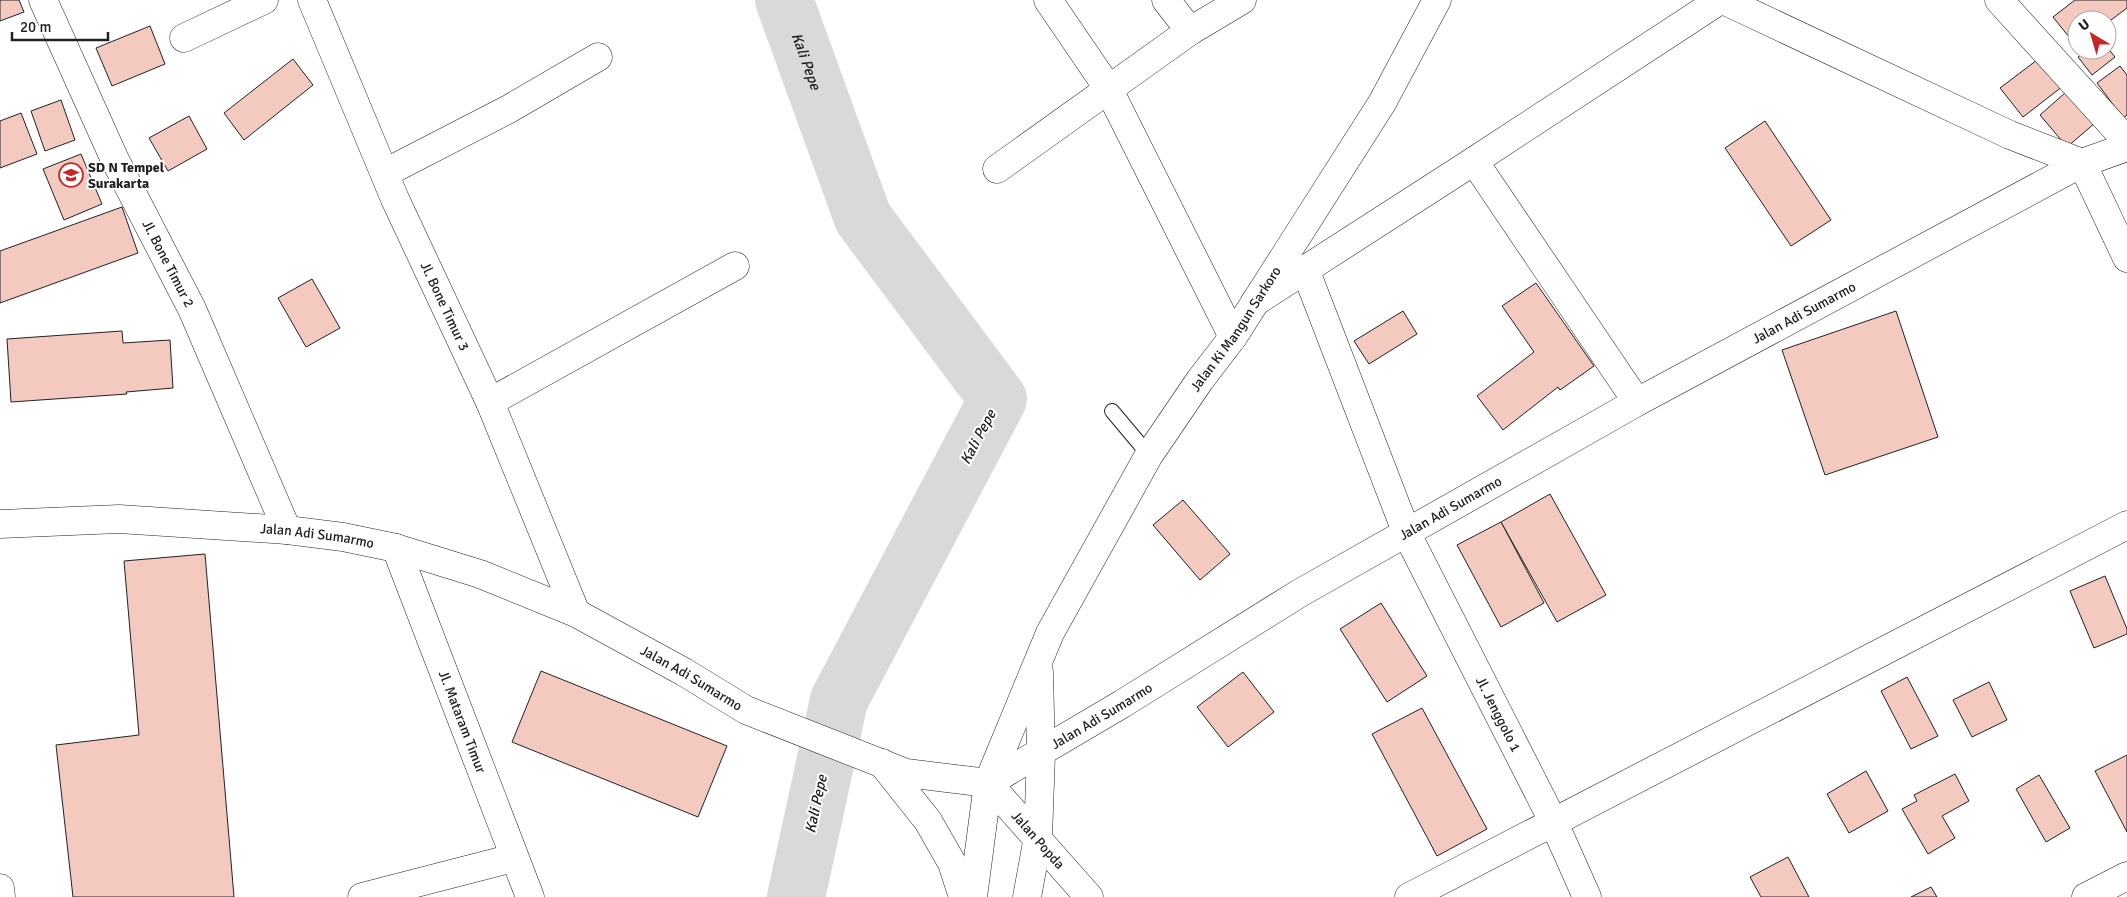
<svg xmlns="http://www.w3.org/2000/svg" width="2127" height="897" viewBox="0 0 2127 897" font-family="Signika,sans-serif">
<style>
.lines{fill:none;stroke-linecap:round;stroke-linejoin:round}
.river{stroke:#d9d9d9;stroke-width:58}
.building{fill:#f3c9c0;stroke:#222}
.lane-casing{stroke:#222;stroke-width:16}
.street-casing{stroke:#222;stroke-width:29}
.secondary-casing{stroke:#222;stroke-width:29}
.highway-casing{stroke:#222;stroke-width:29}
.lane{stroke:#fff;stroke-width:14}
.street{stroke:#fff;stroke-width:28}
.secondary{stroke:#fff;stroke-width:28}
.highway{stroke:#fff;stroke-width:28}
.labels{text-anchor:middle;stroke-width:4;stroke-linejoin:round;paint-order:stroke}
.poi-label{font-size:14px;font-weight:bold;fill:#222;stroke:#fff;text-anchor:start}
.street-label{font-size:14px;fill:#222;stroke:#fff}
.water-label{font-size:15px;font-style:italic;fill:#222;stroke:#fff}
</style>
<rect width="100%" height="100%" fill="#fff"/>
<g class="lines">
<!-- river -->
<path class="river" id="s1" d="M784,0L863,218L998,399L839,700L796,897"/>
</g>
<!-- building -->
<g class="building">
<polygon points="0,0 19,0 24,12 0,21"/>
<polygon points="2075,0 2127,0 2127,8 2107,23 2107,20 2077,20 2077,47 2053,17"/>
<polygon points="150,26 165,64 112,86 96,48"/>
<polygon points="2107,47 2115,57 2092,75 2078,57 2087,50 2107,50"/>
<polygon points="2041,57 2063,86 2023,117 2000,88"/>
<polygon points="293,59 313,85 244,140 224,113"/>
<polygon points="2120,66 2127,75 2127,115 2123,118 2097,83"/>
<polygon points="2074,85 2102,117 2067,147 2040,115"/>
<polygon points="61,100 75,140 45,151 31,111"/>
<polygon points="21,113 37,154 0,168 0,121"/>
<polygon points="189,116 207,149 168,171 149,138"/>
<polygon points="1765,121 1831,220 1791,246 1725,148"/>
<polygon points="81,154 102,204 64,220 43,169"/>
<polygon points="122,207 138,253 0,303 0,251"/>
<polygon points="312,279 340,328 306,347 278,298"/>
<polygon points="1536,283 1594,366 1560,390 1558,387 1503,430 1477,396 1534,352 1502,306"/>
<polygon points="1403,311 1417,334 1369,364 1354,341"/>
<polygon points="1896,311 1938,437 1825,475 1782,350"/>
<polygon points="122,331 123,343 170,340 173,388 126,392 127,394 11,402 7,339"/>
<polygon points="1550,494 1606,595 1557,622 1501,522"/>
<polygon points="1183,500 1230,554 1200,580 1153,525"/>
<polygon points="1501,522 1544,603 1501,627 1457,545"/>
<polygon points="205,554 234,897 73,897 56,745 139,735 124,561"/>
<polygon points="2105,576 2127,629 2127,634 2094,648 2070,591"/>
<polygon points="1381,603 1427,676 1387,702 1340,629"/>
<polygon points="541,671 727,746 698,817 512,742"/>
<polygon points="1243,672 1274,712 1228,747 1197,707"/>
<polygon points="1907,677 1938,736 1911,749 1881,691"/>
<polygon points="1989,682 2007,720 1972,737 1953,700"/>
<polygon points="1422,708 1487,829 1437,856 1372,734"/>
<polygon points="2127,755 2127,832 2095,771"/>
<polygon points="1866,771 1888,811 1849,833 1827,794"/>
<polygon points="1955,774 1969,801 1942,816 1955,838 1928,854 1902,809 1917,801 1914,795"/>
<polygon points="2039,775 2070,828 2046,842 2016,789"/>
<polygon points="1788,857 1809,897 1761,897 1750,877"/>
<polygon points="1931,887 1937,897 1911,897"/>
</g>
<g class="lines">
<!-- lane casing -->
<g class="lane-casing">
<polyline id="lane" points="1112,411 1149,455"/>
</g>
<!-- street casing -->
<g class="street-casing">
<g id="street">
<path id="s2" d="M43,0L115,160L192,309L287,530"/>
<path id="s3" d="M312,0L395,199L490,402L576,613"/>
<polyline points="1048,0 1108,88 1233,337"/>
<polyline points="1166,0 1190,31"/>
<polyline points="1723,0 2010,135 2082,163 2127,258"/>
<polyline points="1999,0 2127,141"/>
<polyline points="184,38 264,0"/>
<polyline points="997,169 1190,31 1242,0"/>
<polyline points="385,173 509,109 598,57"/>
<path id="s4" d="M1305,269L1407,534L1554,823L1587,897"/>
<polyline points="1255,302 1474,161"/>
<polyline points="490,402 735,266"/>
<polyline points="1637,402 1474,161 1720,0"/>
<path id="s5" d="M396,548L530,897"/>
<polyline points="0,888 1,897"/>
<polyline points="362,897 513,858"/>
<polyline points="1409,897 2127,525"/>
<polyline points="2086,897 2127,876"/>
</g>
</g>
<!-- secondary casing -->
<g class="secondary-casing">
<g id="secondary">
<path id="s6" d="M0,524L119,519L287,530L343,537L396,548L480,574L576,613L684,672L746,710L906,773L988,783L1122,704L1300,593L1637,402L2082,163L2127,147"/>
<path id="s7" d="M988,783L1089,897"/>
</g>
</g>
<!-- highway casing -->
<g class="highway-casing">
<g id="highway">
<polyline points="882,763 928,821 952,863 963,897"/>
<path id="s8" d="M973,897L988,783L1050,633L1149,455L1200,380L1233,337L1382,103L1437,0"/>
<polyline points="1027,897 1038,837 1041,754 1039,672"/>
</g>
</g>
<!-- lane -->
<use href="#lane" class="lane"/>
<!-- street -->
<use href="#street" class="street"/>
<!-- secondary -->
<use href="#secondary" class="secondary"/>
<!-- highway -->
<use href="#highway" class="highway"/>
</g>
<!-- icons -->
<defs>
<g id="school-ring" transform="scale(1.25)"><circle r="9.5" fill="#fff" stroke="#c62828" stroke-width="1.5"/><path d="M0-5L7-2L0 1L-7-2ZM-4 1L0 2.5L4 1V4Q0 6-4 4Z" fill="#c62828"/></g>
</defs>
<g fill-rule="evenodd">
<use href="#school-ring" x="71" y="175"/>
</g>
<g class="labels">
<!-- poi labels -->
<g class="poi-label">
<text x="88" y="172">SD N Tempel<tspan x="88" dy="16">Surakarta</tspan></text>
</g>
<!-- street labels -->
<g class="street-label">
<text dy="5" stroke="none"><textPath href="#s2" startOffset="292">Jl. Bone Timur 2</textPath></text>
<text dy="5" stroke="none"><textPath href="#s3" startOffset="334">Jl. Bone Timur 3</textPath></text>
<text dy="5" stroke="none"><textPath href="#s6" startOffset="1982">Jalan Adi Sumarmo</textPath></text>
<text dy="5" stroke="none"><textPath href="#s8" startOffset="634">Jalan Ki Mangun Sarkoro</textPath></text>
<text dy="5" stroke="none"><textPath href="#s6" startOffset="1578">Jalan Adi Sumarmo</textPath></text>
<text dy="5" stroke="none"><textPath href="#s6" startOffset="318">Jalan Adi Sumarmo</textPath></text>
<text dy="5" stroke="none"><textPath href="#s6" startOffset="722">Jalan Adi Sumarmo</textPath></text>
<text dy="5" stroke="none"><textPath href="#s4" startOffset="486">Jl. Jenggolo 1</textPath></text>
<text dy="5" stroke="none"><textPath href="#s6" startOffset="1172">Jalan Adi Sumarmo</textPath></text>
<text dy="5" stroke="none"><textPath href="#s5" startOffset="186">Jl. Mataram Timur</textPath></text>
<text dy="5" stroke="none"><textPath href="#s7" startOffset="76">Jalan Popda</textPath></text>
</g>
<!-- water labels -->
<g class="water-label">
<text dy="5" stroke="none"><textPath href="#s1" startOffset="65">Kali Pepe</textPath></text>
<text transform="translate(978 437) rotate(-62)" y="5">Kali Pepe</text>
<text transform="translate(816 804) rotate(-78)" y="5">Kali Pepe</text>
</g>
</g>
<!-- north arrow -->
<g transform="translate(2092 35) rotate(322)"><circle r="24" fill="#ffffff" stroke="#a7a7a7"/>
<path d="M0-4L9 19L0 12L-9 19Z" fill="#c62828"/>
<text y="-8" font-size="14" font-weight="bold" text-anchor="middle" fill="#222222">U</text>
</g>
<!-- scale -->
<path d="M12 32v8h96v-8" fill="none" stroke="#222222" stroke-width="2.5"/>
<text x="20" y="32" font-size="15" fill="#222222" stroke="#ffffff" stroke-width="4" paint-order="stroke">20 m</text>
</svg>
